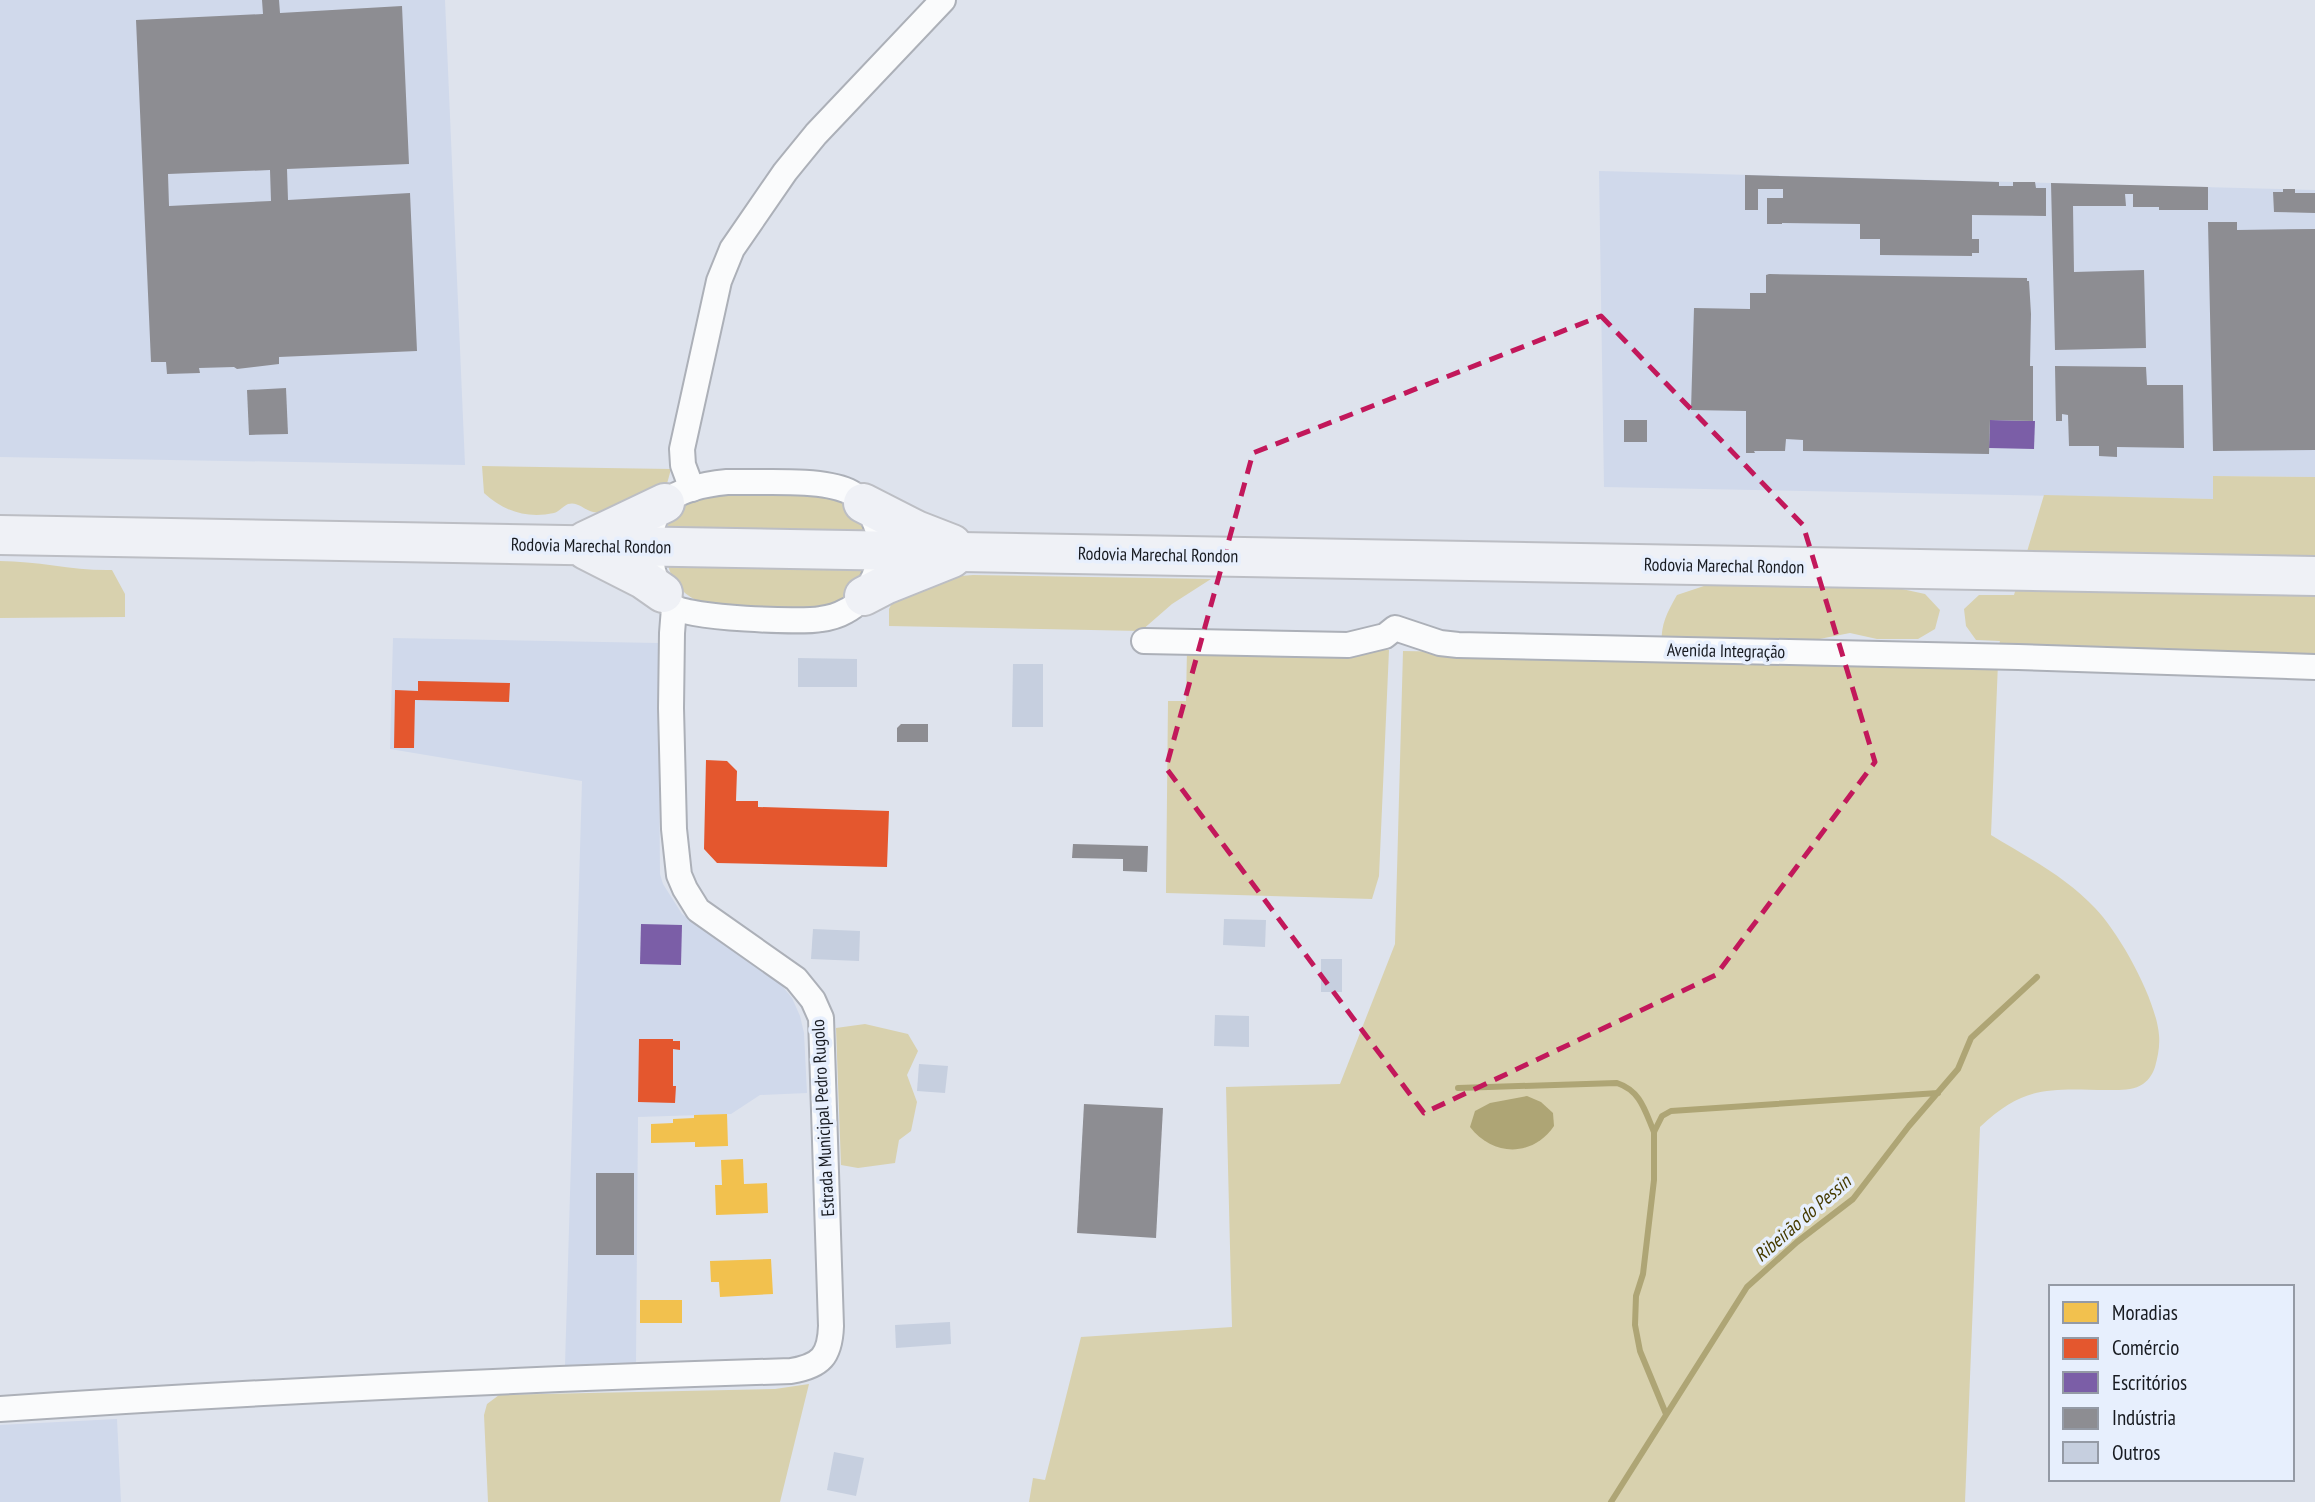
<svg xmlns="http://www.w3.org/2000/svg" width="2315" height="1502" viewBox="0 0 2315 1502" font-family="'PT Sans Narrow',sans-serif">
<style>
.built{fill:#d0d9eb}
.green{fill:#d8d1ae}
.water{fill:#aea575}
.homes{fill:#f2c14e}
.shops{fill:#e4572e}
.offices{fill:#7b5ea7}
.industry{fill:#8d8d92;fill-rule:evenodd}
.lines{fill:none;stroke-linecap:round;stroke-linejoin:round}
.stream{stroke:#aea575;stroke-width:6}
.building{fill:#c6cfdf}
.minor-casing{stroke:#acb0b8;stroke-width:28}
.primary-casing{stroke:#bcbec4;stroke-width:42}
.minor{stroke:#fafbfc;stroke-width:24}
.primary{stroke:#eff1f6;stroke-width:38}
.marked{fill:none;stroke:#c2185b;stroke-width:5;stroke-dasharray:14 9;stroke-linejoin:round}
.labels{text-anchor:middle;stroke-width:7;stroke-linejoin:round;paint-order:stroke}
.street-label{font-size:18px;fill:#181b21;stroke:#e7effd}
.water-label{font-size:19px;font-style:italic;fill:#463b00;stroke:#e7effd}
</style>
<rect width="100%" height="100%" fill="#dee3ed"/>
<!-- built -->
<g class="built">
<polygon points="0,0 445,0 465,465 0,457"/>
<polygon points="1599,171 2315,190 2315,477 2214,476 2214,499 1604,487"/>
<polygon points="393,638 658,643 660,874 663,884 682,914 779,982 792,998 800,1016 804,1033 807,1093 760,1095 731,1114 638,1117 636,1364 565,1366 582,781 390,749"/>
<polygon points="117,1419 121,1502 0,1502 0,1425"/>
</g>
<!-- green -->
<g class="green">
<path d="M482,466L671,469L665,491C642,502 620,517 593,512C584,510 578,501 568,504C563,506 559,512 554,513C527,519 503,511 484,493Z"/>
<polygon points="2213,476 2315,477 2315,654 1998,648 2000,641 1976,640 1966,626 1964,609 1979,595 2014,595 2044,495 2213,499"/>
<path d="M807,488L845,499L868,527C867,538 870,565 865,575C858,589 844,601 830,607C819,612 800,608 787,608C747,609 686,618 669,569L668,523L670,514L705,491Z"/>
<path d="M0,561C38,561 74,571 112,570L125,594V617L0,618Z"/>
<polygon points="973,575 1211,579 1172,604 1141,631 889,626 889,609 893,601 948,577"/>
<path d="M1707,585L1902,589L1925,594L1940,610L1935,629L1918,639H1877L1850,633L1809,641L1998,663L1991,835C2027,857 2066,877 2095,908C2120,934 2156,999 2159,1035C2160,1046 2158,1056 2155,1067C2153,1073 2149,1080 2143,1084C2133,1091 2119,1090 2107,1090C2050,1089 2024,1085 1980,1127L1965,1502H1029L1033,1478L1045,1480L1081,1337L1232,1327L1226,1087L1340,1084L1395,944L1403,651L1665,656L1662,654C1660,627 1664,618 1677,595Z"/>
<polygon points="1372,646 1389,650 1379,876 1372,899 1166,893 1168,701 1186,701 1187,649"/>
<polygon points="865,1024 908,1034 918,1051 907,1075 917,1102 911,1131 899,1140 895,1163 858,1168 841,1165 836,1028"/>
<polygon points="809,1384 780,1502 488,1502 484,1415 487,1404 499,1395 775,1389"/>
</g>
<!-- water -->
<path class="water" d="M1527,1096L1541,1102L1553,1113L1554,1126C1533,1157 1493,1157 1470,1127L1475,1111L1490,1103Z"/>
<!-- homes -->
<g class="homes">
<polygon points="727,1114 728,1146 695,1147 695,1142 651,1143 651,1124 673,1123 673,1119 694,1118 694,1115"/>
<polygon points="743,1159 744,1184 767,1183 768,1213 716,1215 715,1185 722,1185 721,1160"/>
<polygon points="771,1259 773,1294 720,1297 719,1282 711,1282 710,1261"/>
<rect x="640" y="1300" width="42" height="23"/>
</g>
<!-- shops -->
<g class="shops">
<polygon points="418,681 510,683 509,702 415,700 414,748 394,748 395,690 418,691"/>
<polygon points="706,760 727,761 737,771 736,801 758,801 758,807 889,811 887,867 717,863 704,849"/>
<polygon points="639,1039 673,1039 673,1041 680,1041 680,1050 673,1049 673,1086 676,1086 675,1103 638,1102"/>
</g>
<!-- offices -->
<g class="offices">
<polygon points="1990,420 2035,421 2034,449 1989,448"/>
<polygon points="641,924 682,925 681,965 640,964"/>
</g>
<!-- industry -->
<g class="industry">
<path d="M262,0H279L280,13L402,6L409,164L287,169L288,200L410,193L417,351L279,357V364L237,369L234,367L199,368L200,373L167,374L166,362H151L136,20L263,14ZM270,170L271,201L169,206L168,174Z"/>
<polygon points="1745,175 1999,182 1999,186 2013,186 2013,182 2035,182 2036,188 2046,188 2046,216 1972,215 1972,239 1979,239 1979,253 1972,253 1972,256 1880,255 1880,239 1860,239 1860,224 1782,223 1782,224 1767,224 1767,198 1783,198 1783,189 1758,189 1758,210 1745,210"/>
<polygon points="2051,183 2208,187 2208,210 2159,210 2159,207 2133,207 2133,194 2125,194 2126,206 2073,206 2074,272 2144,270 2146,348 2055,350"/>
<polygon points="2283,189 2295,189 2295,193 2315,193 2315,213 2274,212 2273,192 2283,192"/>
<polygon points="2208,222 2237,222 2237,230 2315,229 2315,450 2213,451"/>
<polygon points="1769,274 2027,278 2027,281 2029,281 2031,314 2030,366 2033,366 2033,421 1990,420 1989,454 1803,451 1803,440 1786,439 1785,451 1754,451 1755,453 1746,453 1746,411 1691,410 1694,308 1750,309 1750,293 1766,293 1766,275"/>
<polygon points="2055,366 2146,367 2147,385 2183,385 2184,448 2117,447 2117,457 2099,456 2099,446 2069,446 2068,415 2062,414 2062,421 2056,421"/>
<polygon points="286,388 288,434 249,435 247,390"/>
<rect x="1624" y="420" width="23" height="22"/>
<polygon points="901,724 928,724 928,742 897,742 897,728"/>
<polygon points="1073,844 1148,846 1147,872 1123,871 1123,859 1072,858"/>
<polygon points="1084,1104 1163,1108 1156,1238 1077,1233"/>
<rect x="596" y="1173" width="38" height="82"/>
</g>
<g class="lines">
<!-- stream -->
<g class="stream">
<path d="M1458,1088L1617,1083C1641,1091 1645,1111 1654,1132"/>
<polyline points="1666,1414 1640,1351 1635,1325 1636,1296 1643,1274 1654,1180 1654,1132 1662,1116 1671,1111 1938,1093"/>
<polyline points="1611,1502 1747,1287 1797,1242 1853,1199 1909,1126 1958,1069 1971,1038 2037,977"/>
</g>
</g>
<!-- building -->
<g class="building">
<polygon points="798,658 857,659 857,687 798,687"/>
<polygon points="1013,664 1043,664 1043,727 1012,727"/>
<polygon points="1224,919 1266,920 1265,947 1223,945"/>
<polygon points="813,929 860,931 859,961 811,959"/>
<rect x="1321" y="959" width="21" height="33"/>
<polygon points="1215,1015 1249,1016 1249,1047 1214,1046"/>
<polygon points="919,1064 948,1066 945,1093 917,1091"/>
<polygon points="950,1322 951,1344 896,1348 895,1325"/>
<polygon points="834,1452 864,1458 856,1496 827,1490"/>
</g>
<g class="lines">
<!-- minor casing -->
<g class="minor-casing">
<g id="minor">
<path d="M727,482C759,483 819,478 848,491C863,498 872,513 877,528C883,543 880,565 873,579C867,592 859,605 846,611C839,615 829,618 821,619C802,623 688,618 674,607C647,587 641,523 667,501C683,488 707,484 727,482Z"/>
<polyline points="692,489 683,465 682,449 719,281 732,249 785,172 816,134 943,0"/>
<polyline points="1144,641 1348,645 1385,636 1395,628 1440,643 1458,645 2018,657 2315,667"/>
<path d="M0,1409C264,1391 527,1379 791,1371C821,1366 830,1356 831,1326L821,1018L813,1000L796,979L698,910L685,889L679,875L674,829L671,708L672,633L674,608"/>
</g>
</g>
<!-- primary casing -->
<g class="primary-casing">
<g id="primary">
<polyline points="863,503 916,530 952,544"/>
<polyline points="0,535 2315,576"/>
<polyline points="585,541 665,503"/>
<polyline points="586,550 643,579 663,593"/>
<polyline points="864,596 887,584 952,558"/>
</g>
</g>
<!-- minor -->
<use href="#minor" class="minor"/>
<!-- primary -->
<use href="#primary" class="primary"/>
</g>
<!-- marked area -->
<path class="marked" d="M1601,316L1803,525L1875,762L1716,975L1424,1113L1166,768L1253,453Z"/>
<g class="labels">
<!-- street labels -->
<g class="street-label">
<text transform="translate(591 546) rotate(1)" y="6">Rodovia Marechal Rondon</text>
<text transform="translate(1158 555) rotate(1)" y="6">Rodovia Marechal Rondon</text>
<text transform="translate(1724 566) rotate(1)" y="6">Rodovia Marechal Rondon</text>
<text transform="translate(1726 651) rotate(1)" y="6">Avenida Integração</text>
<text transform="translate(823 1118) rotate(-93)" y="6">Estrada Municipal Pedro Rugolo</text>
</g>
<!-- water labels -->
<g class="water-label">
<text transform="translate(1802 1218) rotate(-41)" y="7">Ribeirão do Pessin</text>
</g>
</g>
<!-- legend -->
<rect x="2049" y="1285" width="245" height="196" fill="#e7effd" stroke="#949aa5" stroke-width="2"/>
<rect x="2063" y="1302" width="35" height="21" fill="#f2c14e" stroke="#949aa5" stroke-width="2"/>
<text x="2112" y="1320" font-size="21" fill="#181b21">Moradias</text>
<rect x="2063" y="1338" width="35" height="21" fill="#e4572e" stroke="#949aa5" stroke-width="2"/>
<text x="2112" y="1355" font-size="21" fill="#181b21">Comércio</text>
<rect x="2063" y="1372" width="35" height="21" fill="#7b5ea7" stroke="#949aa5" stroke-width="2"/>
<text x="2112" y="1390" font-size="21" fill="#181b21">Escritórios</text>
<rect x="2063" y="1408" width="35" height="21" fill="#8d8d92" stroke="#949aa5" stroke-width="2"/>
<text x="2112" y="1425" font-size="21" fill="#181b21">Indústria</text>
<rect x="2063" y="1442" width="35" height="21" fill="#c6cfdf" stroke="#949aa5" stroke-width="2"/>
<text x="2112" y="1460" font-size="21" fill="#181b21">Outros</text>
</svg>
